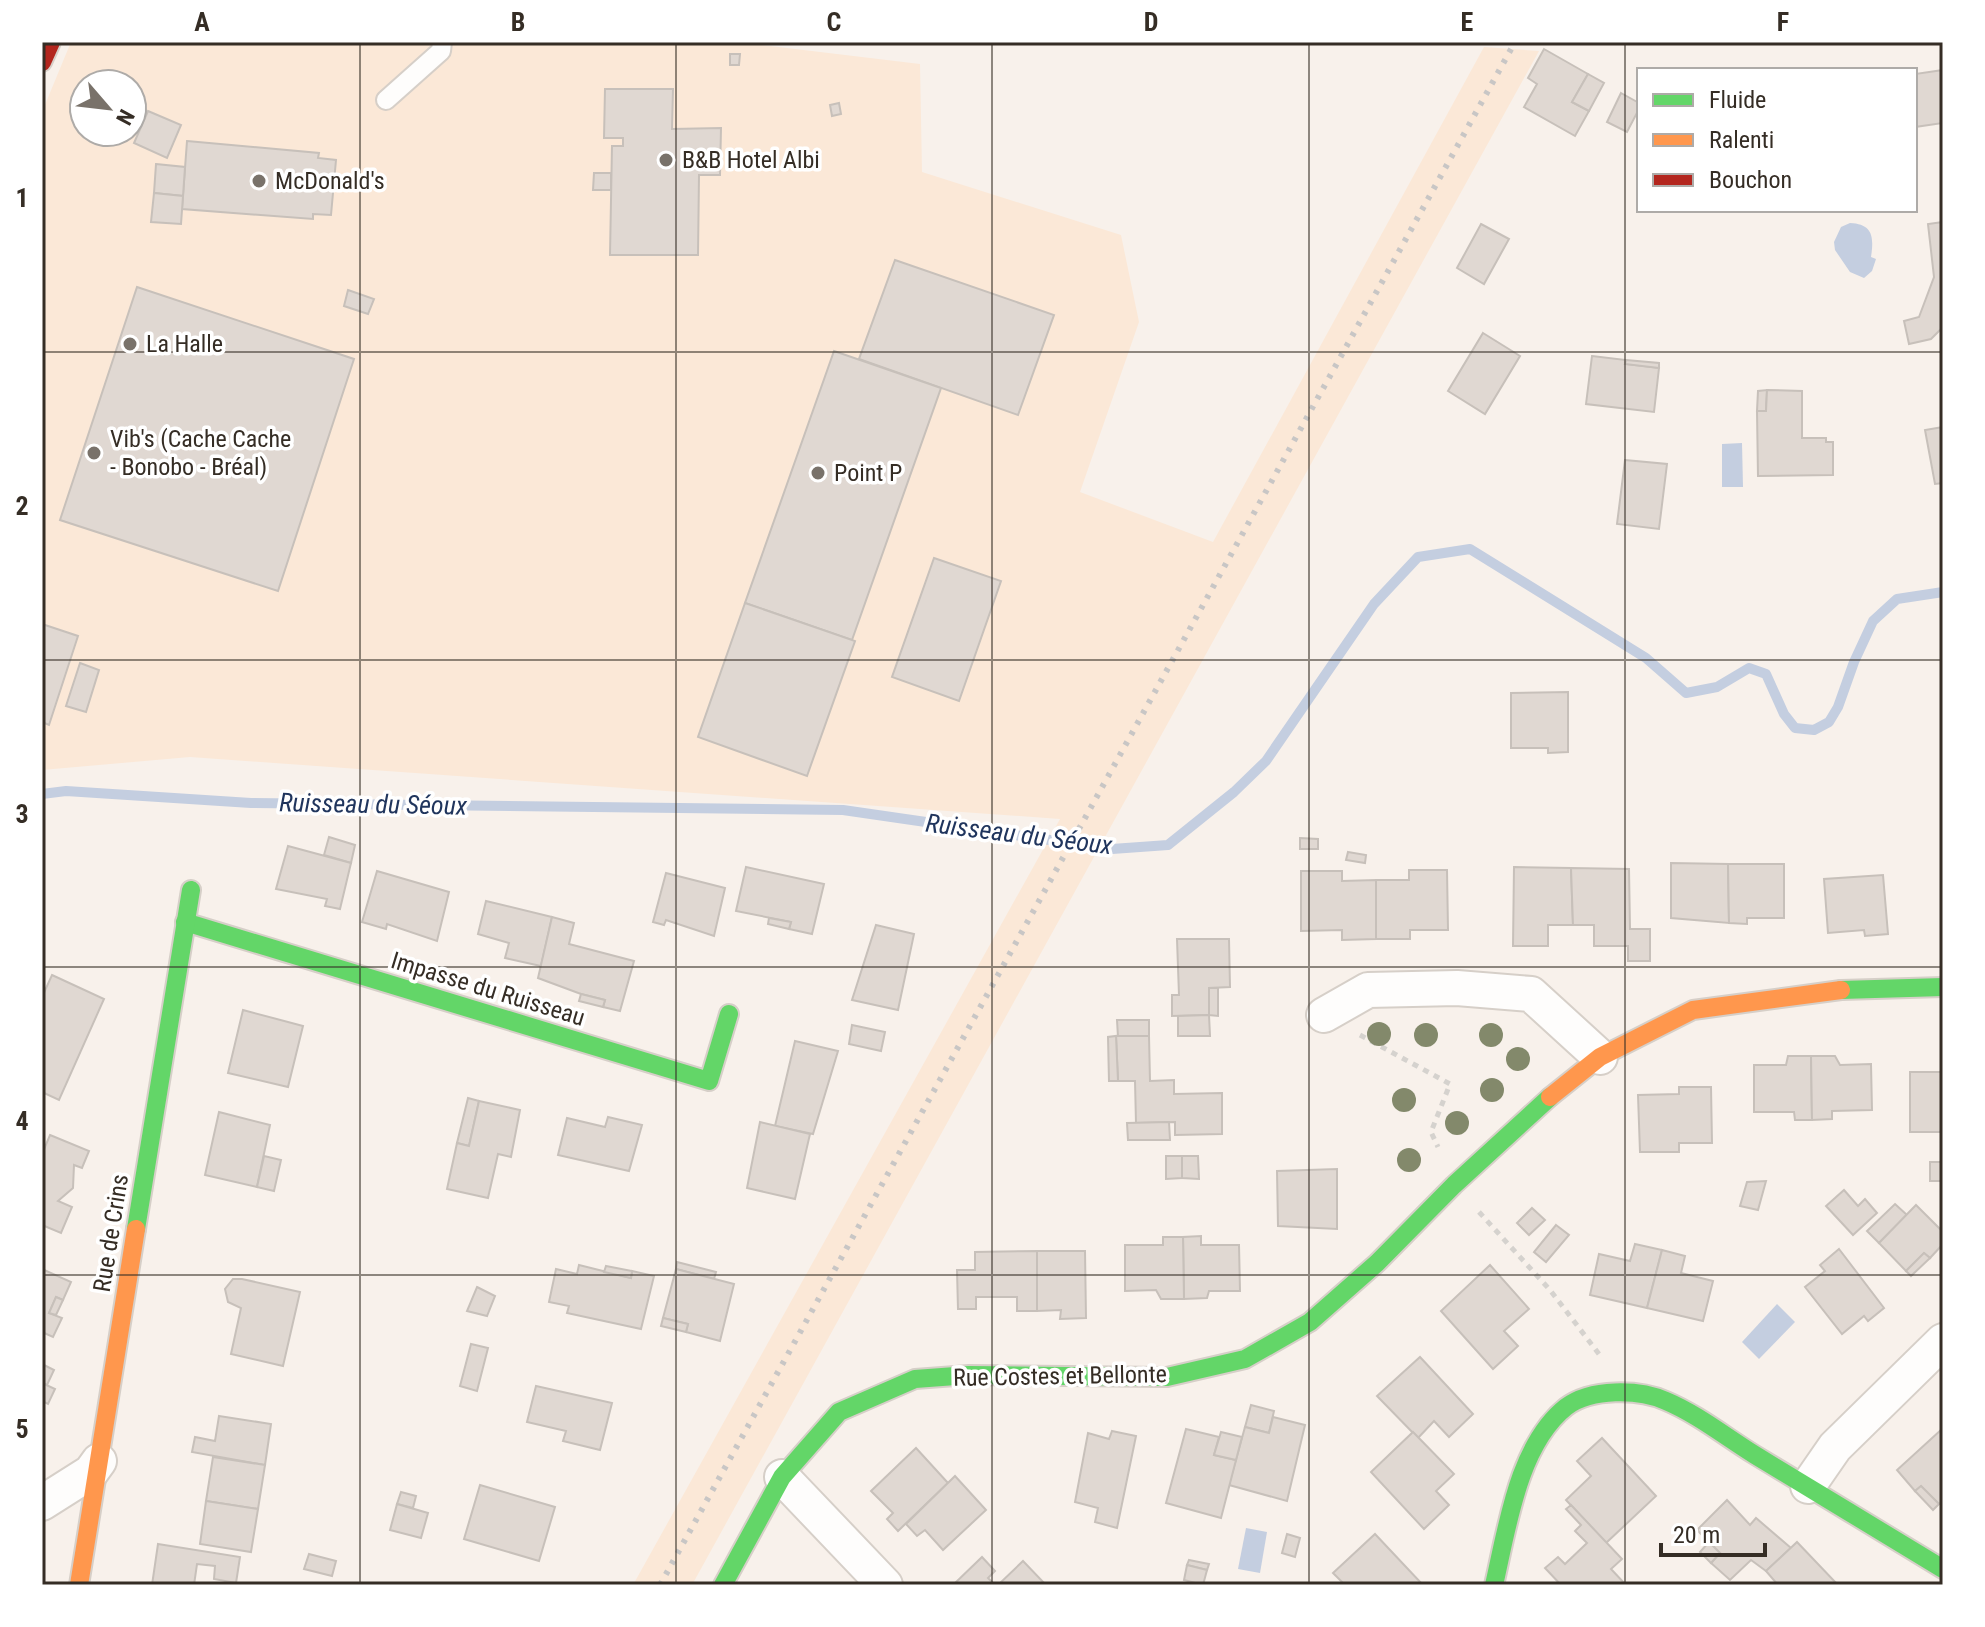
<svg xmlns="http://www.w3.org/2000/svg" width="1985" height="1627" viewBox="0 0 1985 1627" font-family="'Roboto Condensed',sans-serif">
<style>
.built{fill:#fbe8d7;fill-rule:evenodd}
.water{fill:#c4cee0}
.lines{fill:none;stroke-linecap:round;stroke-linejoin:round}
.stream{stroke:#c4cee0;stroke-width:10}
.building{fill:#e0d8d2;stroke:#c7c0ba;stroke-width:2}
.lane-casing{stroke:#d6cfc8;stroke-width:22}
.street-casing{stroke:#d6cfc8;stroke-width:38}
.fast-casing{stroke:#d6cfc8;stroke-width:22}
.slow-casing{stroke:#d6cfc8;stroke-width:22}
.jam-casing{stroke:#d6cfc8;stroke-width:22}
.path{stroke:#d5d2ce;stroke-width:5;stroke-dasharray:6 6;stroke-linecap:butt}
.lane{stroke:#fefdfc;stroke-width:18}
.street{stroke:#fefdfc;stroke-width:34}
.fast{stroke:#63d668;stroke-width:18}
.slow{stroke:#ff974d;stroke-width:18}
.jam{stroke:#b3261e;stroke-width:18}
.rail{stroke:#c8c6c5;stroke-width:6;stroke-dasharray:4 8;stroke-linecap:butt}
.tree{fill:#83896b}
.grid{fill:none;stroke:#352d25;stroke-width:2;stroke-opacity:0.55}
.poi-dot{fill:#79726a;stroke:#fff;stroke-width:3}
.labels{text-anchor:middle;stroke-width:7;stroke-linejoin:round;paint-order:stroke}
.poi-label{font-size:24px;fill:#352d25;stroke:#fff;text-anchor:start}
.street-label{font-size:24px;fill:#352d25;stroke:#fff}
.water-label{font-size:26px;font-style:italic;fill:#20355d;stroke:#fff}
.neatline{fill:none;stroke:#352d25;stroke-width:3}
.grid-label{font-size:26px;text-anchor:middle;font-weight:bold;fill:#352d25}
</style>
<rect width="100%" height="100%" fill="#f8f1eb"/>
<!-- built -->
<path class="built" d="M71,42H736L920,64L922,172L1121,235L1139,322L1080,492L1213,542L1484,47L1539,51L692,1585H633L1060,819L190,757L42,770V112ZM84,84H132V132H84Z"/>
<!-- water -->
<g class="water">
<path d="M1850,223C1873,224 1874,237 1871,257L1876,259L1872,271L1864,278L1850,272L1835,250L1834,242L1841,227Z"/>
<polygon points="1742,443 1743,487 1722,487 1722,444"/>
<polygon points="1777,1304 1795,1322 1759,1359 1742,1342"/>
<polygon points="1246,1528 1267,1532 1260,1573 1238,1569"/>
</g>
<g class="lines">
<!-- stream -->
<polyline class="stream" points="42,794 66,791 251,803 843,810 1112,849 1168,845 1234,792 1266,761 1374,604 1418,557 1470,549 1646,658 1686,693 1717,687 1749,668 1766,674 1784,714 1795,728 1814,730 1829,722 1838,707 1854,662 1873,621 1897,599 1943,592"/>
</g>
<!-- building -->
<g class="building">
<polygon points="1544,49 1588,74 1572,102 1589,111 1575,136 1524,107 1537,84 1528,78"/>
<polygon points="730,54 740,54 739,65 730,65"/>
<polygon points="1943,70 1943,123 1915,127 1915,74"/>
<polygon points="1588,74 1604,83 1589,111 1572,102"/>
<polygon points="605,89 673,89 672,129 721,128 720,175 699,175 698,255 610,255 612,146 623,146 623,138 604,138"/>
<polygon points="1621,93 1639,103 1639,109 1627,132 1607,122"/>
<polygon points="839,103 841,114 832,116 830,105"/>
<polygon points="148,111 181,125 167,158 134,143"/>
<polygon points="187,141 319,153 318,158 336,160 331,215 313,214 313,219 182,209"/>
<polygon points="156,164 185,167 183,196 154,193"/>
<polygon points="594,173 611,173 611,190 593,190"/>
<polygon points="154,193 183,196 181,224 151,222"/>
<polygon points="1943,222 1943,333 1940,330 1931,339 1909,344 1904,321 1919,317 1934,277 1928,224"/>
<polygon points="1481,224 1509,239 1484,284 1457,268"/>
<polygon points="895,260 1054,315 1018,415 859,359"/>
<polygon points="137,287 354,359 278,591 60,520"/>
<polygon points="348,290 374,299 368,314 344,306"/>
<polygon points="1483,333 1520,356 1485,414 1448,391"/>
<polygon points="834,351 941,388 852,640 745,603"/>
<polygon points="1592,356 1626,360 1625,364 1659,368 1654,412 1586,404"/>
<polygon points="1626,360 1659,363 1659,368 1625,364"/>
<polygon points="1767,390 1766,411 1757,411 1758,391"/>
<polygon points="1767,390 1802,391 1802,438 1826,438 1826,442 1833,442 1833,475 1758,476 1757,411 1766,411"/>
<polygon points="1943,427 1943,483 1935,484 1925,430"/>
<polygon points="1625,460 1667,464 1659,529 1617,524"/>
<polygon points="934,558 1001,581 959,701 892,677"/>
<polygon points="745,603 855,641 807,776 698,737"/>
<polygon points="42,624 78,636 49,725 42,722"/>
<polygon points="80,663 99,670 86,712 66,706"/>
<polygon points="1568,692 1568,752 1548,753 1548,748 1511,748 1511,693"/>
<polygon points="329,837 355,845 351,863 324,855"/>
<polygon points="1300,838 1318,839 1318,849 1300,849"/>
<polygon points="288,846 351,863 340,909 325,906 327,899 276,889"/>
<polygon points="1348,852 1366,855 1365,863 1346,860"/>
<polygon points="1671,863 1728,864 1729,923 1671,918"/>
<polygon points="1728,864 1784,864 1784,918 1747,918 1747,924 1729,923"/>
<polygon points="746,867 824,884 812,934 789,929 791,922 736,911"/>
<polygon points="1514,867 1571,868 1573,925 1548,925 1548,946 1513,946"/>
<polygon points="1571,868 1629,869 1630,929 1650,929 1650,961 1628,961 1628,946 1594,946 1594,925 1573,925"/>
<polygon points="1409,870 1447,870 1448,930 1410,930 1410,939 1376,939 1376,880 1409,880"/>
<polygon points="377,871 449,892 437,941 387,924 386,929 362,922"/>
<polygon points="1301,871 1342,871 1342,881 1376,880 1376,939 1342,940 1342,930 1301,931"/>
<polygon points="666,873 725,888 714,936 666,920 664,925 653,922"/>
<polygon points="1883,875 1888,934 1865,936 1864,930 1828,933 1824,879"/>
<polygon points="486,901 552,917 541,966 505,958 509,943 478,934"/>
<polygon points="552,917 574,923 569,944 634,961 620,1011 603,1007 605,1000 581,994 538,978"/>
<polygon points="769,918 791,922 789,929 768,924"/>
<polygon points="876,925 914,934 898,1010 852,1000"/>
<polygon points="1177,939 1229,939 1230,987 1209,988 1209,1015 1172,1016 1172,995 1179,995"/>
<polygon points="52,975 104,999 59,1100 42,1092 42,997"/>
<polygon points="1209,988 1218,988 1218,1016 1209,1015"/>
<polygon points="581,994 605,1000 603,1007 579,1001"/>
<polygon points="243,1010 303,1026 288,1087 228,1073"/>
<polygon points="1209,1015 1210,1036 1178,1036 1178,1016"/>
<polygon points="1117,1020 1149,1020 1149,1036 1118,1037"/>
<polygon points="852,1025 885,1032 881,1051 849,1044"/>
<polygon points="1116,1036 1149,1036 1150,1081 1174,1080 1174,1094 1222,1093 1222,1134 1175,1135 1175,1122 1136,1123 1135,1081 1118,1081"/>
<polygon points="1116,1036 1118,1081 1109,1081 1108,1037"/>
<polygon points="795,1041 838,1051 813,1134 775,1126"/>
<polygon points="1788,1056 1811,1056 1812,1120 1795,1120 1794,1112 1754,1112 1754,1065 1786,1065"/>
<polygon points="1811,1056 1835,1056 1840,1065 1871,1064 1872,1110 1832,1111 1832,1119 1812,1120"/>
<polygon points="1942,1065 1943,1065 1943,1132 1910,1132 1910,1072 1942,1072"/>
<polygon points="1679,1087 1711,1087 1712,1143 1679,1143 1679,1152 1640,1152 1638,1095 1679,1094"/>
<polygon points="468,1098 479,1101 469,1146 457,1143"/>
<polygon points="479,1101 520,1110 511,1157 498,1154 488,1198 447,1189 457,1143 469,1146"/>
<polygon points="219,1112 270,1125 257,1187 205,1175"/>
<polygon points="608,1117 642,1125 629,1171 558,1155 567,1118 605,1127"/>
<polygon points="760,1122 810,1134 795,1199 747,1188"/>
<polygon points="1169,1122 1170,1140 1128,1140 1127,1123"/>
<polygon points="50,1135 89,1151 82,1168 74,1165 73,1188 58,1201 72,1207 61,1233 42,1225 42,1154"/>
<polygon points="264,1156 281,1160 274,1191 257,1187"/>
<polygon points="1166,1156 1182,1156 1182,1178 1166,1179"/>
<polygon points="1182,1156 1198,1156 1199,1179 1182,1178"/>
<rect x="1930" y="1162" width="13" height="19"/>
<polygon points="1337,1169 1337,1229 1278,1226 1277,1171"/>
<polygon points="1766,1181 1758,1210 1740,1206 1747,1182"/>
<polygon points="1844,1190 1858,1206 1865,1199 1877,1213 1853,1235 1826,1206"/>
<polygon points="1895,1204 1907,1215 1879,1243 1867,1231"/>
<polygon points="1916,1205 1943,1232 1943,1244 1930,1258 1924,1253 1906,1271 1879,1243"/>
<polygon points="1532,1208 1545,1220 1529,1235 1517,1223"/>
<polygon points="1556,1225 1569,1235 1546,1262 1534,1252"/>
<polygon points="1201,1236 1201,1245 1239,1245 1240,1291 1209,1291 1207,1298 1184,1299 1183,1237"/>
<polygon points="1163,1237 1183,1237 1184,1299 1161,1299 1156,1290 1125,1291 1125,1245 1163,1245"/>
<polygon points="1635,1244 1662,1250 1647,1308 1590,1295 1599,1254 1630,1261"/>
<polygon points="1839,1249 1884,1308 1868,1321 1864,1316 1842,1334 1805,1287 1825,1271 1820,1265"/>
<polygon points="1662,1250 1685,1256 1681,1273 1713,1281 1703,1321 1647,1308"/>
<polygon points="1037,1251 1085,1251 1086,1318 1060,1319 1061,1310 1037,1311"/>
<polygon points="1037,1251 1037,1311 1017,1311 1017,1297 976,1297 976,1309 958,1309 957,1270 975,1270 975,1252"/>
<polygon points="1924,1253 1930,1258 1911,1276 1906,1271"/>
<polygon points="677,1262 716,1272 714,1279 676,1269"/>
<polygon points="579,1265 631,1278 632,1271 654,1276 641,1329 567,1313 569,1306 549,1302 556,1269 577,1274"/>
<polygon points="1490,1265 1529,1309 1504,1331 1518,1346 1493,1369 1441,1311"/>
<polygon points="606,1266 632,1271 631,1278 604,1272"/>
<polygon points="42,1269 71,1282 63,1300 56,1297 49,1313 62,1318 53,1337 42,1332"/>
<polygon points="676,1269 734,1284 720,1341 686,1332 688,1324 663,1318"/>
<polygon points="233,1279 242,1279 300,1292 283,1366 231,1354 241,1308 228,1302 225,1289"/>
<polygon points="477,1287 495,1296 487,1316 467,1311"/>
<polygon points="56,1297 63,1300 56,1315 49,1313"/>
<polygon points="663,1318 688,1324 686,1332 661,1326"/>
<polygon points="471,1344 488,1348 477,1391 460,1386"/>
<polygon points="1420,1357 1473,1414 1449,1437 1434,1421 1418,1438 1377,1396"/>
<polygon points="42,1364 54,1370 47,1385 42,1383"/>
<polygon points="42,1383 55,1389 48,1404 42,1401"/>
<polygon points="536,1386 612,1403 600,1450 563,1441 566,1431 527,1422"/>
<polygon points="1251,1405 1274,1411 1269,1433 1245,1427"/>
<polygon points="219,1416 271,1424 265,1465 192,1452 195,1437 215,1441"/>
<polygon points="1273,1417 1305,1425 1287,1501 1229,1485 1245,1427 1269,1433"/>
<polygon points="1186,1429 1219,1437 1214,1455 1236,1460 1221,1518 1166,1503"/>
<polygon points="1942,1429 1943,1501 1939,1504 1921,1486 1915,1491 1897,1470"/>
<polygon points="1112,1431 1136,1436 1117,1528 1095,1522 1098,1508 1075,1502 1088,1433 1109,1439"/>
<polygon points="1221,1432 1242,1437 1236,1460 1214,1455"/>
<polygon points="1413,1432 1454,1474 1436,1491 1449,1505 1424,1529 1371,1472"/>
<polygon points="1602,1438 1656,1496 1606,1543 1566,1500 1591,1476 1577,1461"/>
<polygon points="916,1448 948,1483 898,1531 887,1519 893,1513 871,1491"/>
<polygon points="213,1457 265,1465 258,1509 206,1501"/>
<polygon points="955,1476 986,1510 943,1550 925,1530 917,1536 906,1524"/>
<polygon points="480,1485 555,1507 539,1561 464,1539"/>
<polygon points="1921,1486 1939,1504 1933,1510 1915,1491"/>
<polygon points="401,1492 416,1496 413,1508 397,1504"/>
<polygon points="1727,1500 1750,1525 1756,1518 1791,1548 1766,1571 1751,1560 1730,1580 1711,1563 1720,1553 1697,1530"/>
<polygon points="206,1501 258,1509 251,1552 200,1544"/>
<polygon points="397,1504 428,1513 421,1538 390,1530"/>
<polygon points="1571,1505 1622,1559 1611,1569 1626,1585 1561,1585 1545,1568 1558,1557 1565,1564 1587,1543 1575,1531 1581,1525 1566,1509"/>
<polygon points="1287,1534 1300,1538 1295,1557 1282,1553"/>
<polygon points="1375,1534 1423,1585 1345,1585 1333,1573"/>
<polygon points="1709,1542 1720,1553 1711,1563 1700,1552"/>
<polygon points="1797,1542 1838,1585 1778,1585 1766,1571"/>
<polygon points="158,1544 240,1557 236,1583 214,1579 215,1566 197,1564 194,1585 152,1585"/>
<polygon points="309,1554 336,1561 332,1576 304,1569"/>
<polygon points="982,1557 995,1571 988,1578 995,1585 953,1585"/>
<polygon points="1189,1560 1209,1564 1207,1570 1187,1565"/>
<polygon points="1023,1561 1046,1585 998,1585"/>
<polygon points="1187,1565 1207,1570 1203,1585 1184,1580"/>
</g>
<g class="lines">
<!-- lane casing -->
<g class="lane-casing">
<polyline id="lane" points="386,100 441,51 442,42"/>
</g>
<!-- street casing -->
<g class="street-casing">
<g id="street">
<polyline points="1324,1015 1368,990 1457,988 1531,994 1600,1057"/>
<polyline points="782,1477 885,1585"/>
<polyline points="1808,1486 1835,1447 1943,1341"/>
<polyline points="42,1503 91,1472 99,1461"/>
</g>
</g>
<!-- fast casing -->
<g class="fast-casing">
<g id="fast">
<polyline points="185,922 709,1081 729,1014"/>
<polyline points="1841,990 1943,987"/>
<polyline points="136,1229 191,890"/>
<polyline points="723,1585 782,1477 839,1412 915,1379 969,1375 1167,1377 1245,1359 1310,1322 1377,1263 1454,1185 1550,1097"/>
<path d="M1494,1585C1507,1529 1518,1445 1566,1407C1591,1388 1639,1389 1666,1401C1697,1414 1726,1437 1755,1455C1818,1493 1880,1531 1943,1569"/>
</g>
</g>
<!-- slow casing -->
<g class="slow-casing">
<g id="slow">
<polyline points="1550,1097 1600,1057 1693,1010 1841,990"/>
<polyline points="79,1585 136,1229"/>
</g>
</g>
<!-- jam casing -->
<g class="jam-casing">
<polyline id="jam" points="42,62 51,42"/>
</g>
<!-- path -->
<g class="path">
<polyline points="1360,1035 1450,1084 1431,1132 1438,1147"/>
<polyline points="1479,1212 1550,1290 1599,1354"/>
</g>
<!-- lane -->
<use href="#lane" class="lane"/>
<!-- street -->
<use href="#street" class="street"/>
<!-- fast -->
<use href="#fast" class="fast"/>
<!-- slow -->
<use href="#slow" class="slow"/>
<!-- jam -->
<use href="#jam" class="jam"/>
<!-- rail -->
<polyline class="rail" points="660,1585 1515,42"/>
</g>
<!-- trees -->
<g class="tree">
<circle cx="1379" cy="1034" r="12"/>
<circle cx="1426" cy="1035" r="12"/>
<circle cx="1491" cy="1035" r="12"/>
<circle cx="1518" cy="1059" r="12"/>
<circle cx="1492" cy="1090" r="12"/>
<circle cx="1404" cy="1100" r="12"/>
<circle cx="1457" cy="1123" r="12"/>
<circle cx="1409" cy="1160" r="12"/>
</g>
<!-- grid -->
<path class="grid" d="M360,42V1585M676,42V1585M992,42V1585M1309,42V1585M1625,42V1585M42,352H1943M42,660H1943M42,967H1943M42,1275H1943"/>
<!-- markers -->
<g class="poi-dot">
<circle cx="666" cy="160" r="8"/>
<circle cx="259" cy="181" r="8"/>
<circle cx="130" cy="344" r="8"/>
<circle cx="94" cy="453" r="8"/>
<circle cx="818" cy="473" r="8"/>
</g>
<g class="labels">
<!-- poi labels -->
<g class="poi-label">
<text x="682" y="168">B&amp;B Hotel Albi</text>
<text x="275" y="189">McDonald's</text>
<text x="146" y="352">La Halle</text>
<text x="110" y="447">Vib's (Cache Cache<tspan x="110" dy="28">- Bonobo - Bréal)</tspan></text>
<text x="834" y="481">Point P</text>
</g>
<!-- street labels -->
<g class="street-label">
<text transform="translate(488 989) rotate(17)" y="8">Impasse du Ruisseau</text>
<text transform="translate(111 1233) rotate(-81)" y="8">Rue de Crins</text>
<text transform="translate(1060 1376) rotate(-1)" y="8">Rue Costes et Bellonte</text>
</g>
<!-- water labels -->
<g class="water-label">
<text transform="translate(373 804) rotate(1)" y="9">Ruisseau du Séoux</text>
<text transform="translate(1019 834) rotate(7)" y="9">Ruisseau du Séoux</text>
</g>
</g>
<!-- border -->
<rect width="1985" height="1627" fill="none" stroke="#ffffff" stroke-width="88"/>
<!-- legend -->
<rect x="1637" y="68" width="280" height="144" fill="#ffffff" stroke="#aeaba8" stroke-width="2"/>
<rect x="1653" y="94" width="40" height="12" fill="#63d668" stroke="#aeaba8" stroke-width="2"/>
<text x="1709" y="108" font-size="24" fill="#352d25">Fluide</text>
<rect x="1653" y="134" width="40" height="12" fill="#ff974d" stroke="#aeaba8" stroke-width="2"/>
<text x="1709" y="148" font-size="24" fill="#352d25">Ralenti</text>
<rect x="1653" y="174" width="40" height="12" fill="#b3261e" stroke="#aeaba8" stroke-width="2"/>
<text x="1709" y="188" font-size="24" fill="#352d25">Bouchon</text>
<!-- north arrow -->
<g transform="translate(108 108) rotate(118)"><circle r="38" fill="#ffffff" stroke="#aeaba8" stroke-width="2"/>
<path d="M0-6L14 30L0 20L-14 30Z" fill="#79726a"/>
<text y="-12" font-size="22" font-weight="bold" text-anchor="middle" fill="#352d25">N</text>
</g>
<!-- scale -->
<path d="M1661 1543v12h104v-12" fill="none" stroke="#352d25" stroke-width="4"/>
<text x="1673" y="1543" font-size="24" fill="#352d25" stroke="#ffffff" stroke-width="6" paint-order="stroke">20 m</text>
<rect x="44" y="44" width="1897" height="1539" class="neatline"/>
<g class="grid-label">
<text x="202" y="31">A</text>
<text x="518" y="31">B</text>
<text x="834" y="31">C</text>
<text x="1151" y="31">D</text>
<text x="1467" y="31">E</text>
<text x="1783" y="31">F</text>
<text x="22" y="207">1</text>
<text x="22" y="515">2</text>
<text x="22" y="823">3</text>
<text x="22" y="1130">4</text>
<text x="22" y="1438">5</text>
</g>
</svg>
